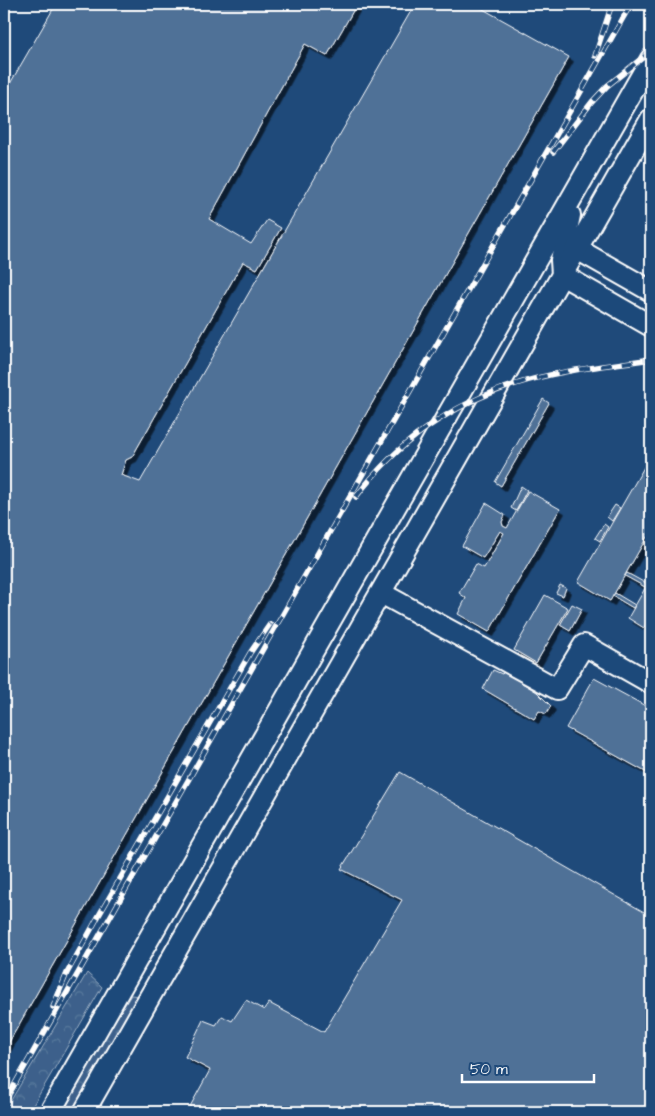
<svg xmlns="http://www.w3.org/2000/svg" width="655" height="1116" viewBox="0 0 655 1116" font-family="'Architects Daughter',sans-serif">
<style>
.forest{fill:url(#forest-crowns);stroke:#9eb0c5}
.building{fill:#507197;stroke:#fff;filter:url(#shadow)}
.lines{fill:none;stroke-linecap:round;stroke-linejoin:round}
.minor-casing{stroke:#fff;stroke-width:24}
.minor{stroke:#1f4a7a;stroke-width:20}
.rail-casing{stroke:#fff;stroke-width:5.5}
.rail{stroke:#1f4a7a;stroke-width:4;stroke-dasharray:11;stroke-linecap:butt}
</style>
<defs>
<pattern id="forest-crowns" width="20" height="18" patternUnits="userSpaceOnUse" patternTransform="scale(1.25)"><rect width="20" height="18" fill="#3c618b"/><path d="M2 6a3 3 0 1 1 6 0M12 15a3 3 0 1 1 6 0" fill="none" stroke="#59799c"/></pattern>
<filter id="shadow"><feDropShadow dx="4.5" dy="4.5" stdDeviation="0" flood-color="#0009"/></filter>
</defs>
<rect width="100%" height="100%" fill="#1f4a7a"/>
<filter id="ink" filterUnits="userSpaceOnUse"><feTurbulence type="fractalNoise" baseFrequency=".02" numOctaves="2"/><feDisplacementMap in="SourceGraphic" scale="10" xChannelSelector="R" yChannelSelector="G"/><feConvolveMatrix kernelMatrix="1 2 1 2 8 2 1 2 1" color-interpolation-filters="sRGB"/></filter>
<g filter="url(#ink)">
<!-- forest -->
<g class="forest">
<polygon points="87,973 102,987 29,1112 4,1112"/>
<polygon points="131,995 140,996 72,1112 59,1112"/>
</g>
<!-- building -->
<g class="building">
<polygon points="56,4 357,4 327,56 305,44 209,219 251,244 267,220 281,228 257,269 243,262 132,457 126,460 121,475 140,482 415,4 474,4 569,57 4,1051 4,94"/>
<polygon points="543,399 549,403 501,486 495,482"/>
<polygon points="651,455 651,530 610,601 578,582"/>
<polygon points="521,486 527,490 516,511 511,508"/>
<polygon points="528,491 560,509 489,632 458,614 466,598 459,593 476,564 484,568 504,533 500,531 483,558 462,546 486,503 505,515 502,522 503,526 507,528"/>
<polygon points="615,505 620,508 612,521 607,517"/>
<polygon points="604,524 608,527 600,541 595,538"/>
<polygon points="627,573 647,584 645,587 625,576"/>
<polygon points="651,578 651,615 644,628 628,618"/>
<polygon points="560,585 566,588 563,596 556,593"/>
<polygon points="615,593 635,605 633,608 613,596"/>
<polygon points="545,595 568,608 536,663 514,650"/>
<polygon points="572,604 582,609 570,631 560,625"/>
<polygon points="493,670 502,674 504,672 537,692 551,706 546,714 539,711 534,719 483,689"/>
<polygon points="594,678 651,709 651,775 566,728"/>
<polygon points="400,772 651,916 651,1112 187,1112 210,1070 185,1057 203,1020 216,1025 222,1016 232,1021 246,1000 264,1010 269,1003 324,1032 402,900 341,869"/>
</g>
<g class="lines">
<!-- minor casing -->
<g class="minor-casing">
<g id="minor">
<polyline points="570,215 561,260 562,275 651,326"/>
<polyline points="567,256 577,249 651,291"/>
<polyline points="381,593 557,689 584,645 651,683"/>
<polyline points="50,1112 651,59"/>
<polyline points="84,1112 651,119"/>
</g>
</g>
<!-- minor -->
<use href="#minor" class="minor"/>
<!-- rail casing -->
<g class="rail-casing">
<g id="rail">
<polyline points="595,56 612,4"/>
<polyline points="553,152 592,102 607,86 651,51"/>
<path d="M356,497C398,442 449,405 516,384C559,370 606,366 651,359"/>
<polyline points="53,1007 67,973 98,917 250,653 270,624"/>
<polyline points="4,1103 631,4"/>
</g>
</g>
<!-- rail -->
<use href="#rail" class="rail"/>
</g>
</g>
<!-- margin -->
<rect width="655" height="1116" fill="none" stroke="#1f4a7a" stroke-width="20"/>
<rect x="10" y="10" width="635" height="1096" fill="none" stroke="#fff" stroke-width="2" filter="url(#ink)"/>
<!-- scale -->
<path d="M462 1074v8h132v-8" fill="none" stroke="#ffffff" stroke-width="2.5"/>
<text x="470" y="1074" font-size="15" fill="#ffffff" stroke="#1f4a7a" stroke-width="4" paint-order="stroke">50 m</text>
</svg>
